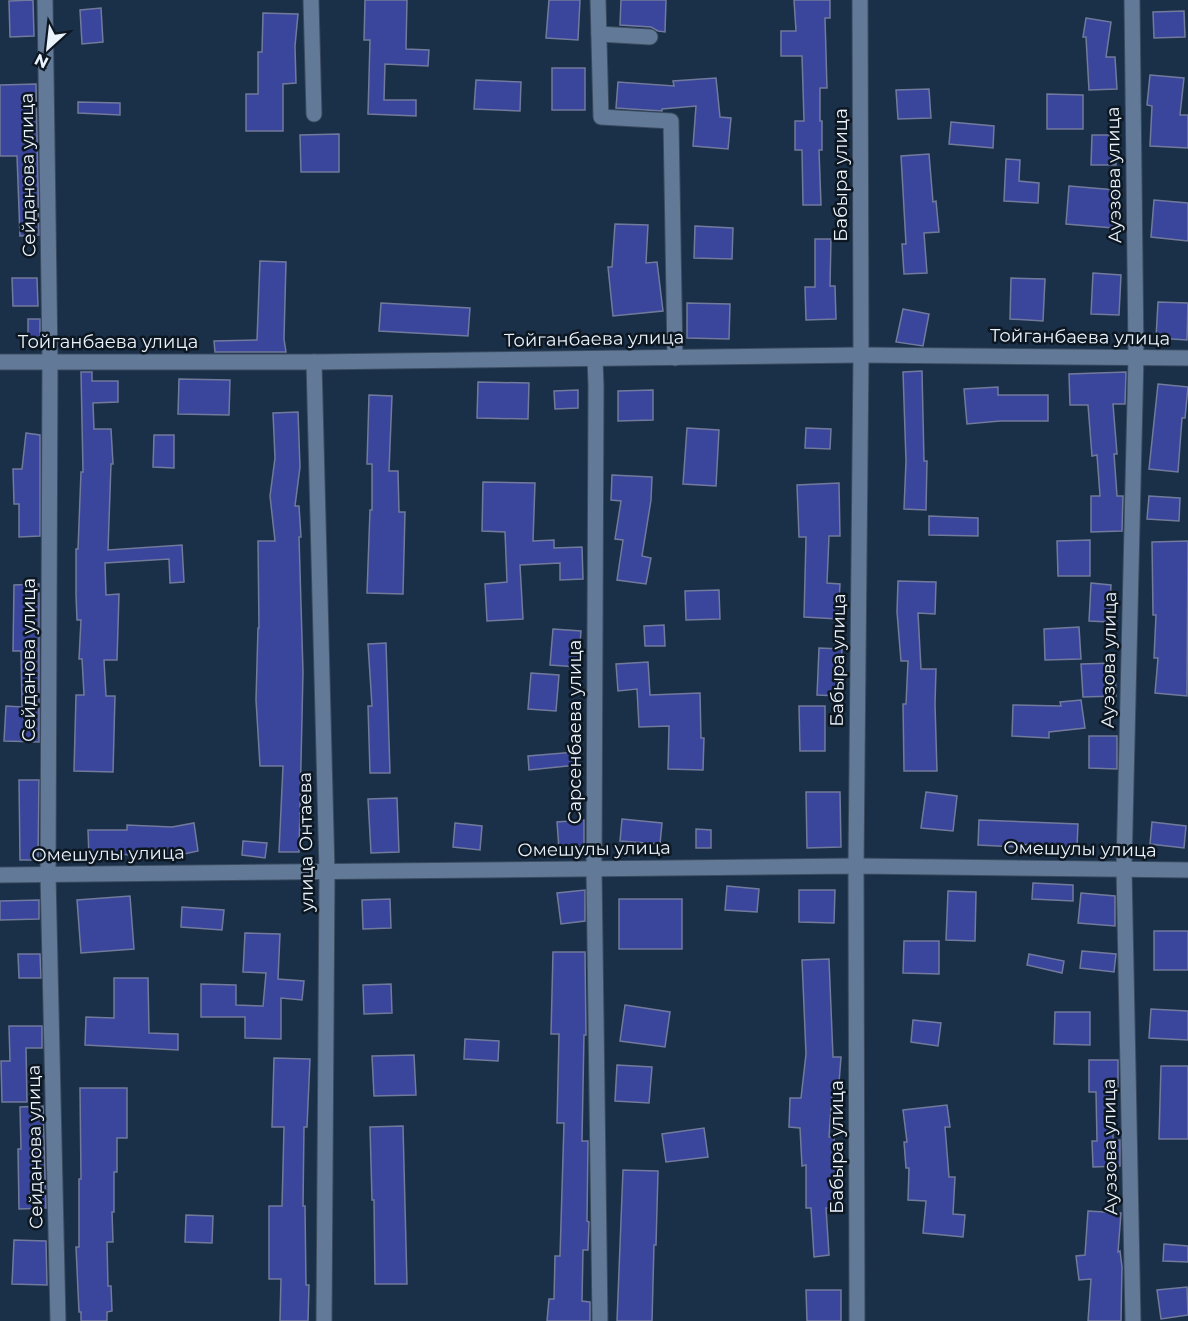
<svg xmlns="http://www.w3.org/2000/svg" width="1188" height="1321" viewBox="0 0 1188 1321" font-family="Montserrat,sans-serif">
<style>
.building{fill:#3a469b;stroke:#717a9c;stroke-width:1.5}
.lines{fill:none;stroke-linecap:round;stroke-linejoin:round}
.street-casing{stroke:#3a4b5f;stroke-width:17}
.street{stroke:#627a97;stroke-width:15}
.labels{text-anchor:middle;stroke-width:5;stroke-linejoin:round;paint-order:stroke}
.street-label{font-size:18px;fill:#eaf2fc;stroke:#0d1722}
</style>
<rect width="100%" height="100%" fill="#1a2f48"/>
<!-- building -->
<g class="building">
<polygon points="33,0 34,36 10,37 9,1"/>
<polygon points="365,0 407,0 406,49 429,50 428,66 385,64 384,100 416,100 416,116 368,114 370,40 364,40"/>
<polygon points="549,0 580,0 578,40 546,38"/>
<polygon points="621,0 666,0 665,32 658,31 651,27 620,25"/>
<polygon points="794,0 830,0 830,18 825,18 827,88 820,88 820,121 822,121 822,150 819,150 821,205 803,205 802,150 795,150 795,121 804,121 802,56 781,56 781,31 796,31"/>
<polygon points="101,8 103,42 82,44 80,10"/>
<polygon points="1184,11 1185,37 1154,38 1153,12"/>
<polygon points="263,13 298,14 295,46 296,83 283,84 283,131 246,131 246,94 258,94 258,52 262,52"/>
<polygon points="1086,18 1111,22 1106,57 1115,57 1117,89 1089,90 1086,37 1083,37"/>
<rect x="552" y="68" width="33" height="42"/>
<polygon points="1150,75 1184,78 1180,115 1188,115 1188,148 1150,146 1152,106 1147,105"/>
<polygon points="716,78 720,117 731,118 728,149 693,146 696,106 662,109 662,111 616,108 618,82 674,86 673,81"/>
<polygon points="476,80 521,82 520,111 474,109"/>
<polygon points="36,84 39,235 20,236 17,156 0,156 0,85"/>
<polygon points="929,89 931,118 898,119 896,90"/>
<polygon points="1047,94 1083,95 1083,129 1047,129"/>
<polygon points="78,102 120,103 120,115 78,113"/>
<polygon points="951,122 994,126 993,148 949,144"/>
<polygon points="339,134 339,172 301,172 300,135"/>
<polygon points="1092,135 1116,135 1116,165 1091,165"/>
<polygon points="929,154 933,202 936,201 939,232 924,233 927,273 904,274 902,244 906,244 901,156"/>
<polygon points="1006,159 1020,160 1019,181 1039,183 1038,203 1004,201"/>
<polygon points="1069,186 1116,190 1113,228 1066,224"/>
<polygon points="1154,200 1188,203 1188,241 1151,237"/>
<polygon points="615,224 648,225 646,263 657,262 663,311 613,316 608,267 612,267"/>
<polygon points="695,226 733,228 732,259 694,258"/>
<polygon points="815,239 831,239 830,286 835,286 836,319 806,320 805,287 815,287"/>
<polygon points="260,261 286,262 284,339 286,352 215,352 214,341 257,340"/>
<polygon points="1093,273 1121,275 1119,315 1091,314"/>
<polygon points="12,278 37,278 38,306 13,306"/>
<polygon points="1011,278 1045,279 1043,321 1010,319"/>
<polygon points="1158,302 1188,303 1187,340 1156,338"/>
<polygon points="381,303 470,308 468,336 379,331"/>
<polygon points="687,303 730,304 729,339 687,338"/>
<polygon points="903,309 929,314 923,346 896,342"/>
<rect x="28" y="319" width="12" height="22"/>
<polygon points="922,371 924,461 927,461 926,510 904,509 906,461 903,372"/>
<polygon points="81,372 92,372 92,381 118,381 118,402 93,403 94,429 111,429 113,464 111,464 108,550 182,545 184,582 170,583 169,559 105,563 106,595 119,594 117,660 104,660 106,696 115,696 113,772 74,771 76,695 84,695 82,659 79,659 81,620 77,620 76,595 76,549 78,549 81,472 83,472"/>
<polygon points="1126,372 1125,404 1113,404 1117,454 1114,454 1117,496 1123,496 1122,531 1091,532 1091,496 1100,496 1097,455 1092,456 1088,405 1070,405 1069,374"/>
<polygon points="179,379 230,380 229,415 178,414"/>
<polygon points="478,382 529,383 528,419 477,418"/>
<polygon points="1158,384 1188,387 1185,418 1182,418 1178,472 1149,469"/>
<polygon points="998,387 998,395 1048,395 1048,421 1000,421 967,424 964,389"/>
<polygon points="578,390 578,408 555,409 554,391"/>
<polygon points="653,390 653,420 618,421 618,391"/>
<polygon points="369,395 392,396 389,471 398,471 399,512 405,512 403,594 367,593 370,510 372,510 372,464 367,464"/>
<polygon points="298,412 300,467 295,506 299,506 301,537 299,537 303,672 299,852 279,852 283,766 260,766 256,700 258,628 259,628 258,541 275,541 270,496 275,458 273,413"/>
<polygon points="687,428 719,430 716,486 683,484"/>
<polygon points="806,428 831,429 830,449 805,448"/>
<polygon points="26,433 40,435 40,536 19,537 19,504 14,504 13,469 22,469"/>
<polygon points="154,435 174,435 174,468 153,467"/>
<polygon points="612,475 652,477 651,500 642,556 651,558 646,584 617,580 623,540 615,539 621,501 611,500"/>
<polygon points="483,482 535,483 533,541 554,540 554,548 582,547 583,579 560,580 560,563 520,565 523,619 487,621 485,584 507,582 505,532 482,531"/>
<polygon points="839,483 840,536 829,536 827,583 840,584 838,619 804,617 806,537 799,537 797,485"/>
<polygon points="1149,496 1180,498 1179,521 1147,519"/>
<polygon points="929,516 978,518 978,536 929,535"/>
<polygon points="1090,540 1090,576 1058,576 1057,541"/>
<polygon points="1188,541 1187,696 1155,693 1158,658 1154,658 1156,615 1153,615 1152,542"/>
<polygon points="898,581 936,582 935,614 918,613 921,669 936,669 935,704 937,771 904,771 903,704 906,704 908,661 901,661 897,612"/>
<polygon points="1091,583 1111,585 1109,622 1089,621"/>
<polygon points="39,584 39,742 4,741 6,706 22,707 21,651 13,651 14,585"/>
<polygon points="719,590 720,619 686,620 685,591"/>
<polygon points="664,625 665,646 645,646 644,626"/>
<polygon points="1079,627 1081,659 1045,660 1044,629"/>
<polygon points="553,629 581,631 578,667 550,665"/>
<polygon points="386,643 390,773 370,773 368,706 372,706 368,644"/>
<polygon points="819,648 842,649 840,696 817,695"/>
<polygon points="648,662 650,695 700,693 701,738 704,738 703,770 668,769 669,726 639,727 637,689 618,691 616,664"/>
<polygon points="1115,663 1116,696 1083,697 1081,664"/>
<polygon points="531,673 559,675 556,711 528,709"/>
<polygon points="1081,700 1085,728 1049,732 1049,738 1012,736 1013,705 1061,706 1060,702"/>
<polygon points="799,706 825,706 825,751 800,751"/>
<polygon points="1089,736 1117,736 1117,769 1089,768"/>
<polygon points="575,752 577,765 529,770 528,756"/>
<polygon points="19,780 39,780 38,860 20,860"/>
<polygon points="806,792 840,792 841,847 807,848"/>
<polygon points="926,792 957,796 953,831 921,828"/>
<polygon points="397,798 399,852 371,853 368,799"/>
<polygon points="622,819 662,823 660,844 620,841"/>
<polygon points="584,820 584,847 559,849 557,822"/>
<polygon points="979,820 1078,824 1077,848 1019,844 1019,847 978,845"/>
<polygon points="1152,822 1186,826 1184,848 1150,844"/>
<polygon points="194,823 198,851 170,857 114,854 114,858 89,858 88,830 127,830 127,825 172,827"/>
<polygon points="455,823 482,826 480,850 453,847"/>
<polygon points="696,829 711,830 711,848 696,848"/>
<polygon points="243,841 267,843 265,858 242,855"/>
<polygon points="1033,883 1073,885 1073,901 1032,899"/>
<polygon points="727,886 759,889 757,912 725,910"/>
<polygon points="585,890 585,921 561,924 557,893"/>
<polygon points="799,890 835,890 834,923 799,922"/>
<polygon points="948,891 976,892 975,941 946,940"/>
<polygon points="1081,893 1115,896 1115,926 1078,923"/>
<polygon points="130,896 134,949 81,953 77,900"/>
<polygon points="390,899 391,928 363,929 362,900"/>
<rect x="619" y="899" width="63" height="50"/>
<polygon points="39,900 39,919 0,920 0,901"/>
<polygon points="182,907 224,910 222,930 181,927"/>
<rect x="1154" y="931" width="34" height="39"/>
<polygon points="245,933 280,934 278,979 304,981 302,1000 281,998 281,1039 245,1038 245,1017 201,1017 201,984 236,985 236,1005 263,1006 266,973 243,972"/>
<polygon points="904,941 939,941 939,974 903,973"/>
<polygon points="1082,951 1116,954 1114,972 1080,968"/>
<polygon points="553,952 585,952 586,1035 584,1035 582,1141 588,1141 587,1221 589,1222 588,1250 583,1250 582,1301 590,1302 590,1321 547,1321 549,1299 554,1299 555,1256 560,1256 564,1123 557,1123 559,1034 551,1034"/>
<polygon points="18,954 40,954 41,978 19,978"/>
<polygon points="1029,954 1064,961 1062,973 1027,965"/>
<polygon points="829,959 833,1057 841,1057 838,1096 832,1095 829,1137 834,1137 836,1172 841,1172 841,1208 826,1208 829,1255 814,1257 811,1208 806,1208 806,1165 802,1166 800,1128 789,1127 790,1098 801,1098 806,1054 802,960"/>
<polygon points="114,978 148,978 149,1033 178,1034 178,1050 85,1045 86,1017 114,1018"/>
<polygon points="391,984 392,1013 364,1014 363,985"/>
<polygon points="625,1005 670,1012 665,1047 620,1041"/>
<polygon points="1151,1009 1188,1011 1188,1040 1149,1038"/>
<polygon points="1055,1012 1090,1012 1090,1045 1054,1044"/>
<polygon points="913,1020 941,1023 938,1046 911,1042"/>
<polygon points="9,1026 42,1026 42,1048 26,1048 27,1102 2,1102 1,1061 10,1061"/>
<polygon points="465,1039 499,1041 498,1061 464,1059"/>
<polygon points="414,1055 416,1095 374,1096 372,1056"/>
<polygon points="274,1058 310,1059 307,1127 304,1127 303,1206 305,1206 306,1285 309,1285 308,1321 280,1321 281,1279 269,1279 269,1206 282,1206 284,1127 272,1127"/>
<polygon points="1089,1060 1118,1060 1118,1092 1113,1092 1113,1140 1120,1140 1120,1166 1093,1167 1092,1141 1097,1141 1096,1092 1089,1092"/>
<polygon points="617,1065 652,1067 649,1103 615,1101"/>
<polygon points="1161,1066 1188,1066 1188,1139 1159,1139"/>
<polygon points="80,1088 127,1088 127,1138 117,1138 117,1172 114,1172 114,1212 112,1212 113,1242 107,1242 108,1286 111,1286 112,1311 107,1312 107,1321 81,1321 81,1312 79,1312 76,1247 79,1247 79,1179 81,1179"/>
<polygon points="947,1105 950,1127 945,1127 949,1177 955,1177 953,1214 965,1215 963,1237 923,1233 926,1201 908,1200 909,1168 906,1168 904,1142 907,1142 903,1110"/>
<polygon points="43,1106 46,1208 19,1209 18,1149 21,1149 20,1107"/>
<polygon points="403,1126 407,1284 375,1284 374,1200 372,1200 370,1127"/>
<polygon points="704,1128 708,1157 666,1162 662,1134"/>
<polygon points="623,1170 658,1171 656,1245 654,1245 652,1321 617,1321"/>
<polygon points="1088,1211 1121,1213 1118,1252 1120,1251 1122,1267 1121,1321 1088,1321 1091,1279 1079,1280 1076,1256 1085,1255"/>
<polygon points="186,1215 213,1216 212,1243 185,1242"/>
<polygon points="14,1240 46,1241 47,1285 12,1284"/>
<polygon points="1164,1244 1188,1246 1188,1262 1163,1261"/>
<polygon points="1187,1287 1188,1315 1161,1319 1157,1290"/>
<polygon points="806,1290 841,1290 841,1321 807,1321"/>
</g>
<g class="lines">
<!-- street casing -->
<g class="street-casing">
<g id="street">
<polyline points="45,0 50,362 48,875 58,1321"/>
<polyline points="311,0 314,114"/>
<polyline points="598,0 601,117 671,121 675,358"/>
<polyline points="1132,0 1136,356 1124,868 1133,1321"/>
<polyline points="599,34 650,37"/>
<polyline points="595,359 596,386 594,869 600,1321"/>
<polyline points="0,362 314,362 861,355 1188,358"/>
<polyline points="314,362 327,872 324,1321"/>
<polyline points="0,875 856,866 1188,870"/>
<polyline points="857,1321 856,866 861,355 860,0"/>
</g>
</g>
<!-- street -->
<use href="#street" class="street"/>
</g>
<g class="labels">
<!-- street labels -->
<g class="street-label">
<text transform="translate(28 175) rotate(-91)" y="6">Сейданова улица</text>
<text transform="translate(841 175) rotate(-90)" y="6">Бабыра улица</text>
<text transform="translate(1114 175) rotate(-91)" y="6">Ауэзова улица</text>
<text transform="translate(1080 337) rotate(1)" y="6">Тойганбаева улица</text>
<text transform="translate(594 339) rotate(-1)" y="6">Тойганбаева улица</text>
<text x="108" y="348">Тойганбаева улица</text>
<text transform="translate(29 660) rotate(-90)" y="6">Сейданова улица</text>
<text transform="translate(838 660) rotate(-89)" y="6">Бабыра улица</text>
<text transform="translate(1109 660) rotate(-89)" y="6">Ауэзова улица</text>
<text transform="translate(575 732) rotate(-90)" y="6">Сарсенбаева улица</text>
<text transform="translate(306 842) rotate(-91)" y="6">улица Онтаева</text>
<text transform="translate(594 849) rotate(-1)" y="6">Омешулы улица</text>
<text transform="translate(1080 849) rotate(1)" y="6">Омешулы улица</text>
<text transform="translate(108 854) rotate(-1)" y="6">Омешулы улица</text>
<text transform="translate(35 1147) rotate(-91)" y="6">Сейданова улица</text>
<text transform="translate(837 1147) rotate(-90)" y="6">Бабыра улица</text>
<text transform="translate(1110 1147) rotate(-91)" y="6">Ауэзова улица</text>
</g>
</g>
<!-- north arrow -->
<g transform="translate(48 48) rotate(207)" stroke="#0d1722" stroke-width="4.5" paint-order="stroke">
<path d="M0-4.5L10 22L0 15L-10 22Z" fill="#eaf2fc"/>
<text y="-9" font-size="16" font-weight="bold" text-anchor="middle" fill="#eaf2fc">N</text>
</g>
</svg>
